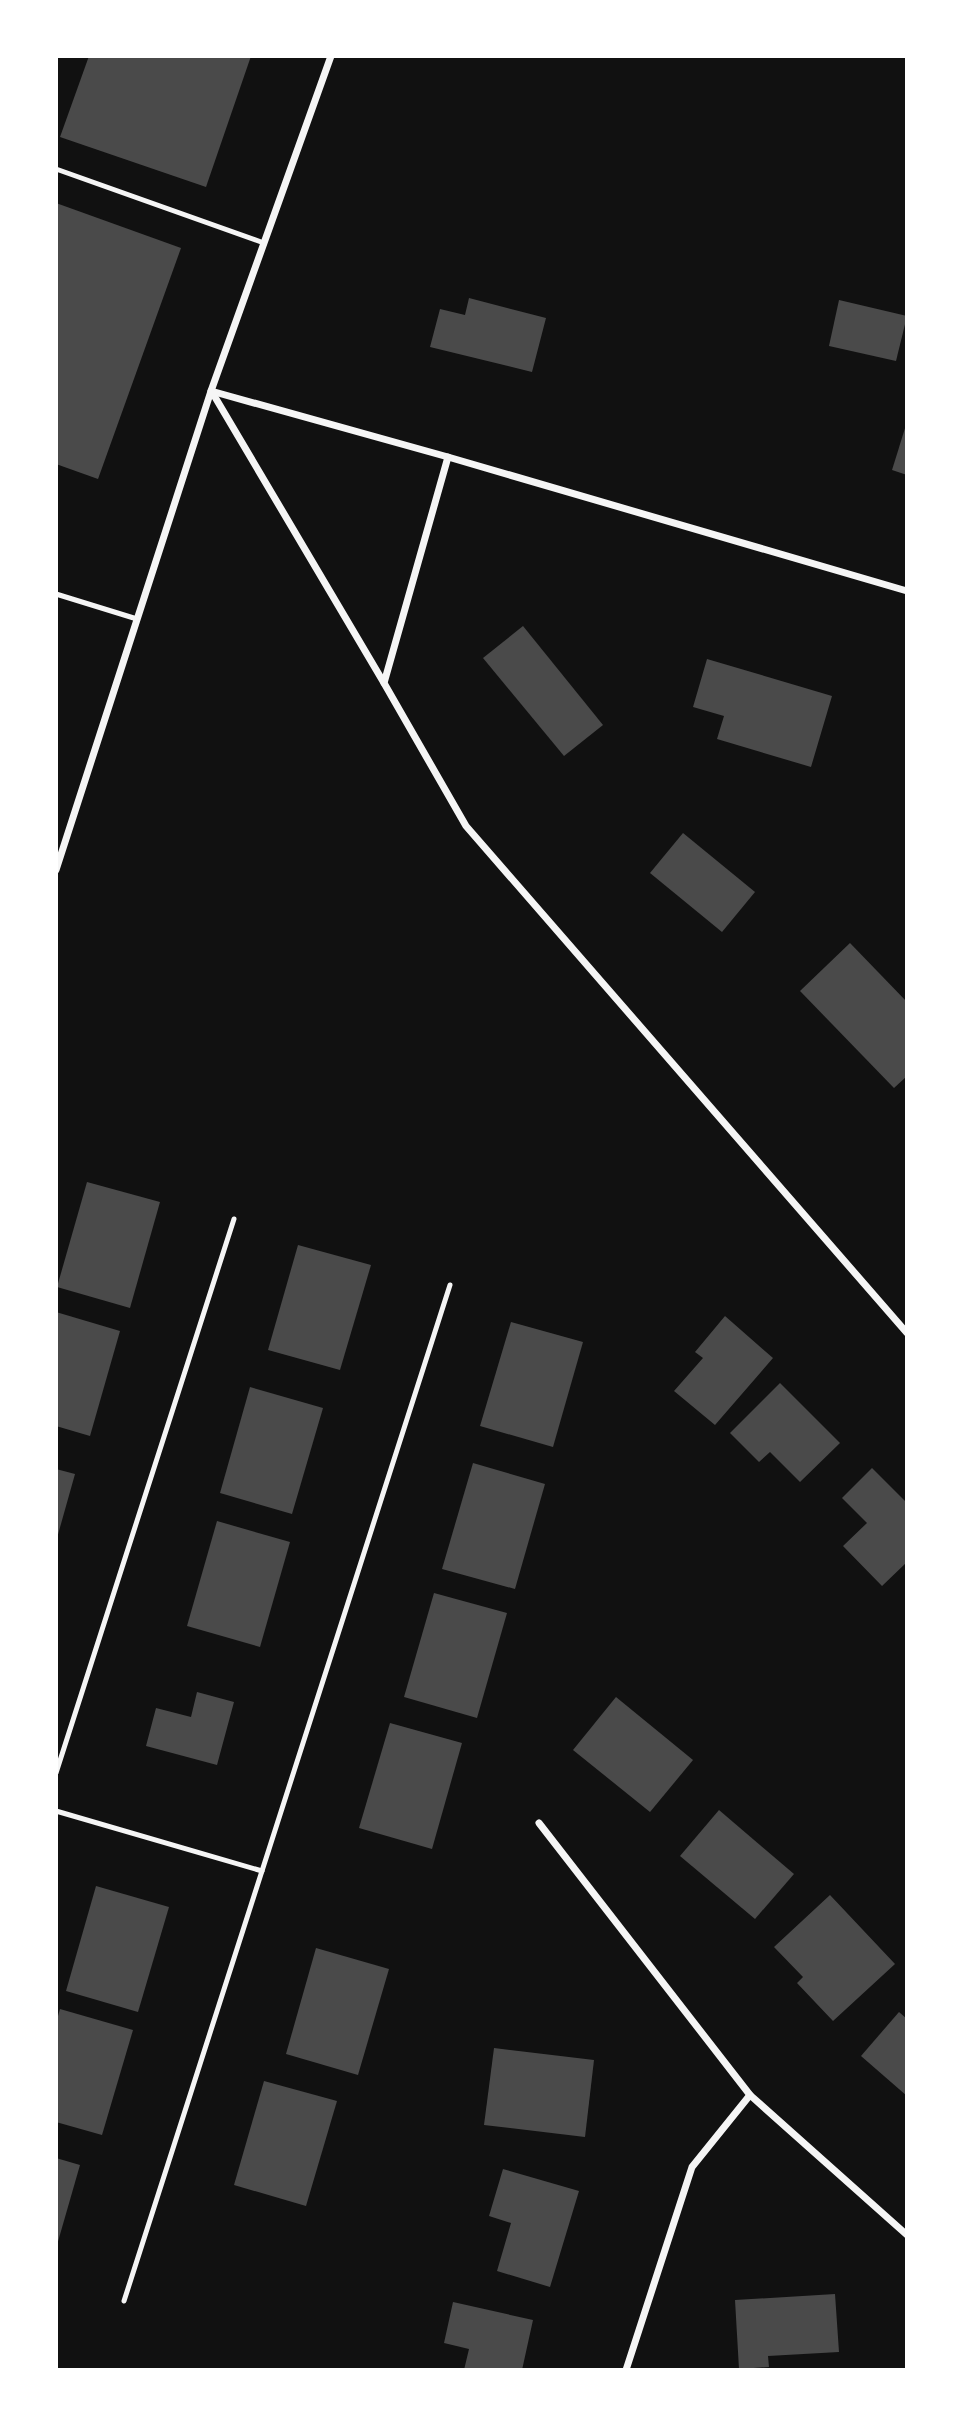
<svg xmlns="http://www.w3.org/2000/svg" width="963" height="2426" viewBox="0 0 963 2426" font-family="'Noto Serif',serif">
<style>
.building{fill:#4a4a4a}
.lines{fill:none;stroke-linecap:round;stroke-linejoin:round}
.service{stroke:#f5f5f5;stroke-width:5}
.minor{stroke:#f5f5f5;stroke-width:7}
</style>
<rect width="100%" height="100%" fill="#111"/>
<!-- building -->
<g class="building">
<polygon points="89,56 251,56 206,187 60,137"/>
<polygon points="56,203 181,248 98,479 56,464"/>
<polygon points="469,298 546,318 532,372 430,347 440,309 465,315"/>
<polygon points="839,300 907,316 896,361 829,346"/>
<polygon points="906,425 907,425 907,475 892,470"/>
<polygon points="523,626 603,725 564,756 483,658"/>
<polygon points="707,659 832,696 811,767 717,739 724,716 693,707"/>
<polygon points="683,833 755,892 722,932 650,873"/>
<polygon points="850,943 907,1002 907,1076 894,1088 800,991"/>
<polygon points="87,1182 160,1202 130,1308 57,1287"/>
<polygon points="298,1245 371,1265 340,1370 268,1350"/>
<polygon points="56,1312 120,1331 90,1436 56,1426"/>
<polygon points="725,1316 773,1358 715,1425 674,1391 703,1358 695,1352"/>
<polygon points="511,1322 583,1342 553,1447 480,1426"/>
<polygon points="780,1383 840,1443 800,1482 770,1452 759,1462 730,1433"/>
<polygon points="250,1387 323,1408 292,1514 220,1493"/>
<polygon points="473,1463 545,1484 515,1589 442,1569"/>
<polygon points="872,1468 907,1503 907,1562 882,1586 843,1546 867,1523 842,1498"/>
<polygon points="56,1469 75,1474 57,1538 56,1538"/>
<polygon points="217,1521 290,1542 260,1647 187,1626"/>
<polygon points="434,1593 507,1613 477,1718 404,1697"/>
<polygon points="197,1692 234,1702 217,1765 146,1746 156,1708 191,1717"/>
<polygon points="616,1697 693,1760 650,1812 573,1750"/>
<polygon points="390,1723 462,1743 432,1849 359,1828"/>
<polygon points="719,1810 794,1874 755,1919 680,1856"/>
<polygon points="96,1886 169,1907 138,2012 66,1991"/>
<polygon points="830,1895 895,1964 833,2021 797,1983 803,1977 774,1947"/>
<polygon points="316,1948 389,1969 358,2075 286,2054"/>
<polygon points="60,2009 133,2030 102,2135 56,2122 56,2023"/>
<polygon points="899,2012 907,2019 907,2096 861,2056"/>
<polygon points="494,2048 594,2060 585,2137 484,2125"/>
<polygon points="264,2081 337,2101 306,2206 234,2185"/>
<polygon points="56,2158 80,2165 57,2245 56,2245"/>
<polygon points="503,2169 579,2191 550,2287 497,2271 511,2223 489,2216"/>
<polygon points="835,2294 839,2352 768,2356 769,2367 739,2369 735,2300"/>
<polygon points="453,2302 533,2320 522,2370 464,2370 469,2349 444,2343"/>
</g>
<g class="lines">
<!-- service -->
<g class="service">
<polyline points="56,169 264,243"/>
<polyline points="56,594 137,619"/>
<polyline points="56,1773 234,1219"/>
<polyline points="56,1811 262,1871"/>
<polyline points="124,2301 450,1285"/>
</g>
<!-- minor -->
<g class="minor">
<polyline points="211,391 448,457 907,591"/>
<polyline points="212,392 384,683"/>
<polyline points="448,457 384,683 466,826 907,1333"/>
<polyline points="56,870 211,391 331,56"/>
<polyline points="539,1823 750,2095 907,2235"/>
<polyline points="626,2370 692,2167 750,2095"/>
</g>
</g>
<!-- border -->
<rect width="963" height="2426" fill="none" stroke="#ffffff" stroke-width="116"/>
</svg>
